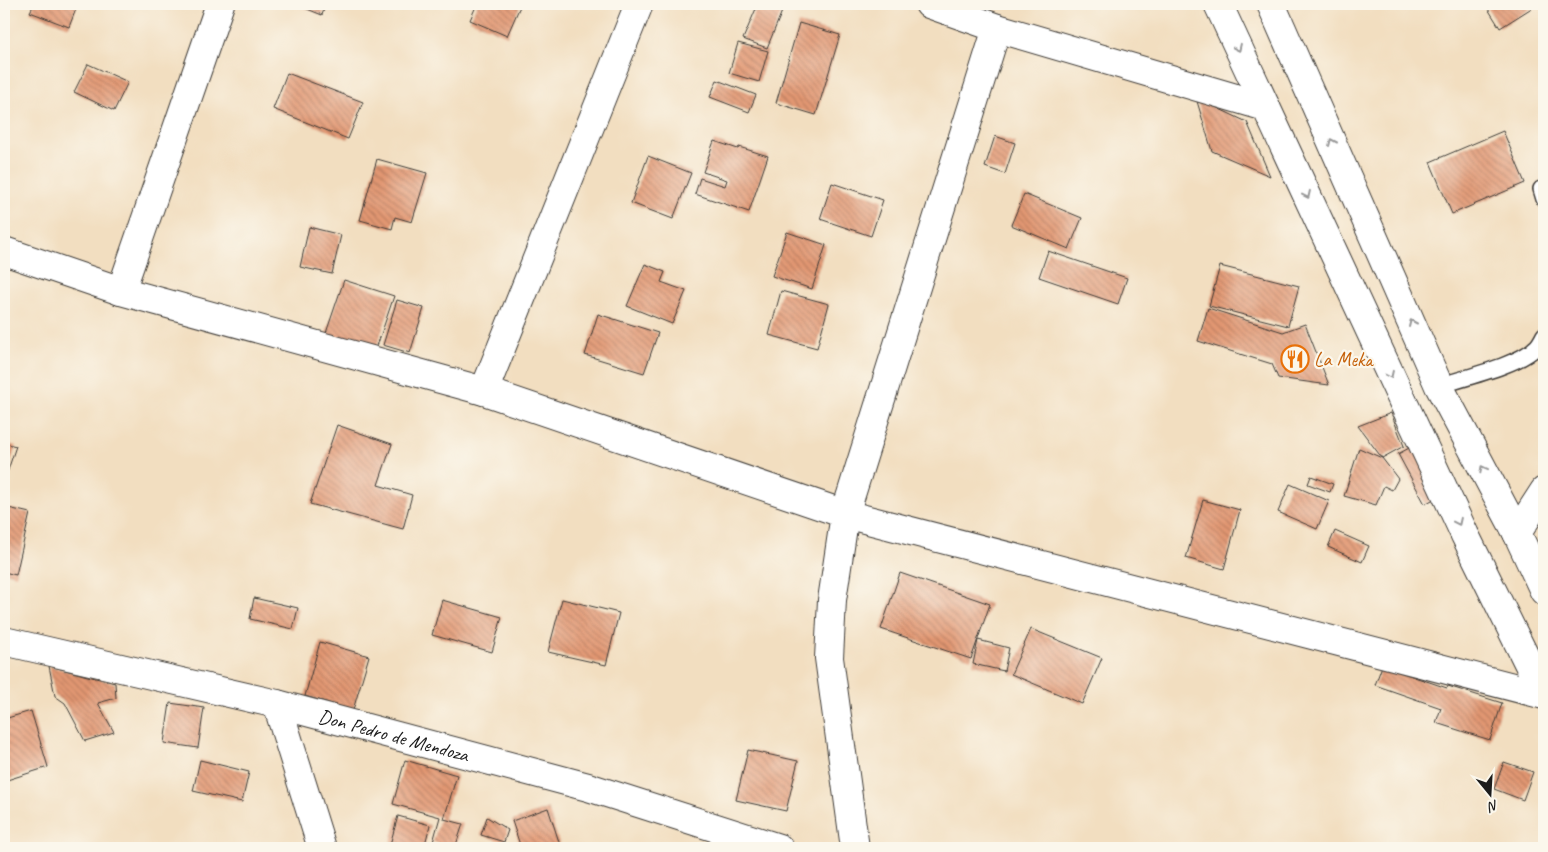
<svg xmlns="http://www.w3.org/2000/svg" width="1548" height="852" viewBox="0 0 1548 852" font-family="Caveat,sans-serif">
<style>
.building{fill:url(#building-back-hatch)}
.lines{fill:none;stroke-linecap:round;stroke-linejoin:round}
.lane-casing{stroke:#3c3935;stroke-width:18}
.street-casing{stroke:#3c3935;stroke-width:30}
.highway-casing{stroke:#3c3935;stroke-width:30}
.lane{stroke:#fff;stroke-width:15}
.street{stroke:#fff;stroke-width:28}
.highway{stroke:#fff;stroke-width:28}
.oneway{stroke:#999}
.labels{text-anchor:middle;stroke-width:4.5;stroke-linejoin:round;paint-order:stroke}
.food-label{font-size:20px;fill:#c56008;stroke:#fbf7ec;text-anchor:start}
.street-label{font-size:20px;fill:#1c1c1c;stroke:#fbf7ec}
</style>
<defs>
<pattern id="building-back-hatch" width="6" height="6" patternUnits="userSpaceOnUse" patternTransform="scale(1.25)"><rect width="6" height="6" fill="#e29772"/><path d="M-1 5l2 2M0 0l6 6M5-1l2 2" fill="none" stroke="#b67a5d"/></pattern>
</defs>
<rect width="100%" height="100%" fill="#fbf7ec"/>
<filter id="ink" filterUnits="userSpaceOnUse"><feTurbulence type="fractalNoise" baseFrequency=".02" numOctaves="2"/><feDisplacementMap in="SourceGraphic" scale="10" xChannelSelector="R" yChannelSelector="G"/><feConvolveMatrix kernelMatrix="1 2 1 2 8 2 1 2 1" color-interpolation-filters="sRGB"/></filter>
<filter id="wash" filterUnits="userSpaceOnUse"><feTurbulence type="fractalNoise" baseFrequency=".0096" numOctaves="4" result="noise"/><feDisplacementMap in="SourceGraphic" scale="20" xChannelSelector="R" yChannelSelector="G"/><feGaussianBlur stdDeviation="1.12" result="paint"/><feColorMatrix in="noise" values="0 0 0 0 0 0 0 0 0 0 0 0 0 0 0 0 0 1.4 0 .05"/><feComposite in="paint" operator="in"/></filter>
<g filter="url(#wash)">
<rect width="100%" height="100%" fill="#f2dec0"/>
<g id="blocks">
<!-- building -->
<g class="building">
<polygon points="34,4 78,4 69,27 30,12"/>
<polygon points="295,4 326,4 322,15"/>
<polygon points="477,4 521,4 507,36 470,20"/>
<polygon points="758,4 785,4 767,48 743,39"/>
<polygon points="1485,4 1538,4 1500,28"/>
<polygon points="4,14 8,15 4,27"/>
<polygon points="799,23 840,35 816,115 776,103"/>
<polygon points="738,43 768,51 759,82 729,73"/>
<polygon points="88,64 128,82 114,111 74,92"/>
<polygon points="287,73 363,102 348,139 273,109"/>
<polygon points="717,80 756,95 749,112 710,97"/>
<polygon points="1196,98 1247,122 1270,176 1212,151"/>
<polygon points="1503,131 1525,183 1452,214 1430,162"/>
<polygon points="995,136 1015,143 1005,174 985,167"/>
<polygon points="714,141 738,149 739,147 768,156 749,212 695,194 700,178 725,186 727,180 703,172"/>
<polygon points="648,156 691,173 673,219 631,203"/>
<polygon points="377,159 427,173 412,222 395,217 392,229 360,220"/>
<polygon points="832,183 883,200 871,236 820,219"/>
<polygon points="1024,194 1082,218 1069,249 1011,225"/>
<polygon points="309,227 341,235 332,274 300,267"/>
<polygon points="787,232 826,245 812,289 772,276"/>
<polygon points="1048,251 1127,278 1118,304 1039,277"/>
<polygon points="645,264 665,272 661,282 686,291 672,324 627,306"/>
<polygon points="1220,266 1299,286 1288,326 1209,306"/>
<polygon points="344,280 394,296 375,352 325,336"/>
<polygon points="781,291 829,304 817,348 769,335"/>
<polygon points="397,300 424,308 410,353 383,345"/>
<polygon points="1208,308 1283,332 1305,324 1329,385 1278,378 1272,364 1198,341"/>
<polygon points="598,314 658,333 644,373 585,355"/>
<polygon points="1391,413 1404,446 1382,458 1358,426"/>
<polygon points="337,425 392,444 378,485 412,495 403,529 310,504"/>
<polygon points="4,443 16,446 6,476 4,475"/>
<polygon points="1413,446 1439,496 1425,504 1398,454"/>
<polygon points="1359,448 1382,458 1398,479 1392,490 1384,486 1376,505 1344,496"/>
<polygon points="1311,476 1333,484 1330,492 1308,484"/>
<polygon points="1290,484 1329,501 1317,529 1278,512"/>
<polygon points="1203,500 1240,510 1224,569 1186,558"/>
<polygon points="4,507 30,513 16,575 4,572"/>
<polygon points="1335,531 1369,546 1362,562 1328,547"/>
<polygon points="900,573 990,604 971,659 881,629"/>
<polygon points="254,598 298,608 293,629 250,619"/>
<polygon points="562,599 619,613 606,665 548,652"/>
<polygon points="442,600 502,617 492,652 432,635"/>
<polygon points="1031,629 1102,658 1082,704 1011,674"/>
<polygon points="978,640 1009,648 1004,671 973,664"/>
<polygon points="320,642 369,656 353,710 305,696"/>
<polygon points="49,666 115,683 116,698 98,703 114,732 85,741 65,703 55,696"/>
<polygon points="1382,666 1447,688 1448,686 1502,703 1490,740 1436,723 1441,708 1375,685"/>
<polygon points="170,703 204,708 198,748 164,743"/>
<polygon points="31,711 48,767 4,781 4,719"/>
<polygon points="748,750 798,761 786,811 736,800"/>
<polygon points="200,760 249,772 242,802 193,791"/>
<polygon points="405,760 457,775 444,819 463,824 455,848 433,842 440,817 393,804"/>
<polygon points="1504,762 1533,772 1523,800 1494,789"/>
<polygon points="548,808 561,848 521,848 512,821"/>
<polygon points="398,816 430,825 424,848 389,848"/>
<polygon points="487,817 508,830 504,842 481,835"/>
</g>
</g>
</g>
<g filter="url(#ink)">
<use href="#blocks" fill-opacity="0" stroke="#3c3935" stroke-width="1"/>
<g class="lines">
<!-- lane casing -->
<g class="lane-casing">
<g id="lane">
<polyline points="1541,189 1544,199"/>
<path d="M1439,386C1463,378 1519,365 1535,348C1539,345 1542,339 1544,335"/>
</g>
</g>
<!-- street casing -->
<g class="street-casing">
<g id="street">
<polyline points="929,4 997,28 1266,107"/>
<polyline points="4,251 121,291 484,391 845,514 1544,695"/>
<polyline points="121,291 220,4"/>
<polyline points="484,391 639,4"/>
<polyline points="1517,533 1544,491"/>
<path id="s1" d="M4,641L277,704L588,787L779,848"/>
<polyline points="277,704 322,848"/>
<polyline points="855,848 829,658 832,600 845,514 997,28"/>
</g>
</g>
<!-- highway casing -->
<g class="highway-casing">
<g id="highway">
<polyline points="1218,4 1465,535 1544,695"/>
<polyline points="1271,4 1439,386 1517,533 1544,591"/>
</g>
</g>
<!-- lane -->
<use href="#lane" class="lane"/>
<!-- street -->
<use href="#street" class="street"/>
<!-- highway -->
<use href="#highway" class="highway"/>
</g>
<!-- one-way arrows -->
<defs><path id="oneway-chevron" d="M-2-3.5L2.5 0L-2 3.5" fill="none" stroke-width="1.6" stroke-linecap="round" stroke-linejoin="round" transform="scale(1.25)"/></defs>
<g class="oneway">
<use href="#oneway-chevron" transform="translate(1238 48) rotate(65)"/>
<use href="#oneway-chevron" transform="translate(1332 142) rotate(-114)"/>
<use href="#oneway-chevron" transform="translate(1307 195) rotate(65)"/>
<use href="#oneway-chevron" transform="translate(1412 323) rotate(-114)"/>
<use href="#oneway-chevron" transform="translate(1390 375) rotate(65)"/>
<use href="#oneway-chevron" transform="translate(1483 469) rotate(-118)"/>
<use href="#oneway-chevron" transform="translate(1458 522) rotate(65)"/>
</g>
</g>
<!-- icons -->
<defs>
<g id="restaurant-ring" transform="scale(1.4375)"><circle r="9.5" fill="#fbf7ec" stroke="#e8710a" stroke-width="1.5"/><path d="M-5-6h1v4h1v-4h1v4h1v-4h1v5L-1.5 .5V6h-2V.5L-5-1ZM5-6V6H3V1.5H1.5Q1.5-4 5-6Z" fill="#e8710a"/></g>
</defs>
<g fill-rule="evenodd">
<use href="#restaurant-ring" x="1295" y="359"/>
</g>
<g class="labels">
<!-- food labels -->
<g class="food-label">
<text x="1314" y="366">La Meka</text>
</g>
<!-- street labels -->
<g class="street-label">
<text dy="7" stroke="none"><textPath href="#s1" startOffset="401">Don Pedro de Mendoza</textPath></text>
</g>
</g>
<!-- margin -->
<rect width="1548" height="852" fill="none" stroke="#fbf7ec" stroke-width="20"/>
<!-- north arrow -->
<g transform="translate(1490 794) rotate(162)" stroke="#fbf7ec" stroke-width="4" paint-order="stroke">
<path d="M0-4L9 19L0 12L-9 19Z" fill="#1c1c1c"/>
<text y="-8" font-size="14" font-weight="bold" text-anchor="middle" fill="#1c1c1c">N</text>
</g>
</svg>
